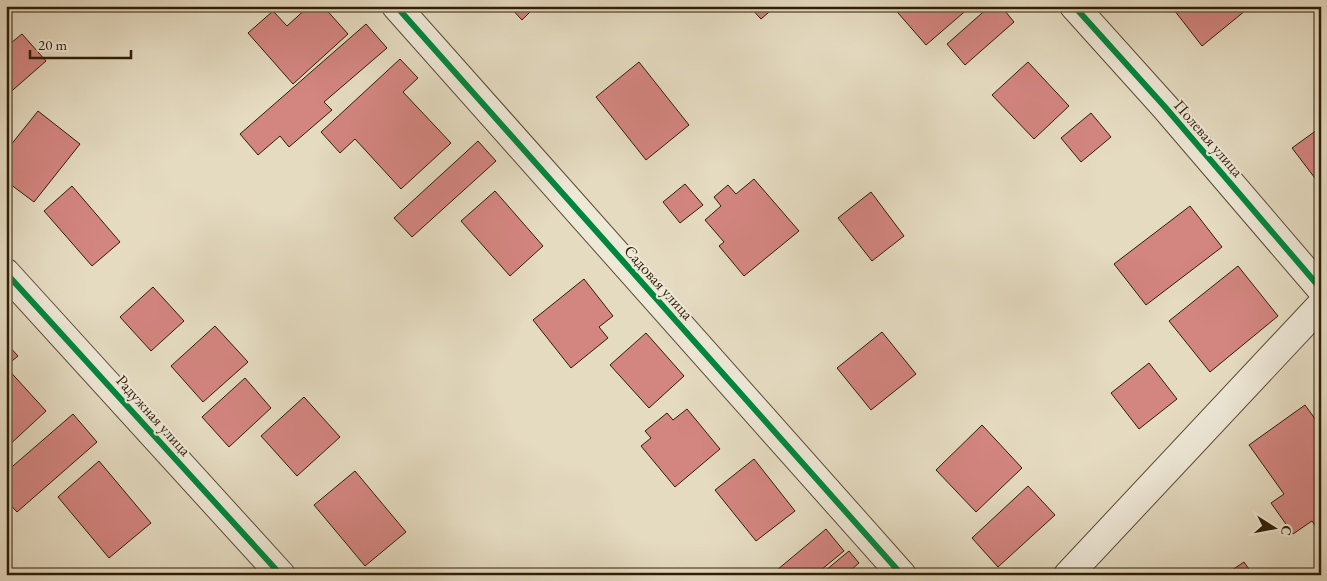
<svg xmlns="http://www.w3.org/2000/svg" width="1327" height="581" viewBox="0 0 1327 581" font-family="'EB Garamond',serif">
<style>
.building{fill:#d38580;stroke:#2f1d07}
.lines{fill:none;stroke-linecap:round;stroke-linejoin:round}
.minor-casing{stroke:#5c4c36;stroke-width:30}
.tertiary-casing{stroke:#5c4c36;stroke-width:30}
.minor{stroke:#eee8d7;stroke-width:28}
.tertiary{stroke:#eee8d7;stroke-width:28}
.cycleway-casing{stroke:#eee8d7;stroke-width:9}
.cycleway{stroke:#00873e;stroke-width:6}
.labels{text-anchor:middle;stroke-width:4.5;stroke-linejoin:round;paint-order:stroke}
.street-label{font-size:16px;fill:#2f1d07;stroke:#eee8d7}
</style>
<rect width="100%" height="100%" fill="#e5dbc1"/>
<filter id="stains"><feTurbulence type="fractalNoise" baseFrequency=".004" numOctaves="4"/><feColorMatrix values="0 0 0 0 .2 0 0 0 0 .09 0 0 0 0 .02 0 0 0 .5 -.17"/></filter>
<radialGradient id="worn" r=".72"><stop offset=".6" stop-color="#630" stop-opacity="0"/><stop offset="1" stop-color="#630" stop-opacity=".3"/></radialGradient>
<!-- building -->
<g class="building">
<polygon points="309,6 323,6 348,34 293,84 248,33 273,11 287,26"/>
<polygon points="509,6 536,6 522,20"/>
<polygon points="749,6 776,6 761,19"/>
<polygon points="892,6 970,6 970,7 926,45"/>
<polygon points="990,6 1001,6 1014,22 965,65 947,44"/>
<polygon points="1171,6 1251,6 1202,46"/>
<polygon points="366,24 387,48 324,102 332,110 289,147 280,136 258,155 240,134"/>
<polygon points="22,34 46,61 6,96 6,47"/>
<polygon points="400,59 418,78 403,92 451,143 401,189 355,139 340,153 321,132"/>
<polygon points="639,62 689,125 646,160 596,97"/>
<polygon points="1028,62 1069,106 1034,139 992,95"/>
<polygon points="38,111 80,144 34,202 6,181 6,151"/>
<polygon points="1091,113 1111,137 1081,162 1061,138"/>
<polygon points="1321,127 1321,186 1292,148"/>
<polygon points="478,141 496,161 412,237 394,218"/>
<polygon points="754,179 799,231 744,276 719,246 724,242 705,220 721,206 714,197 728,185 736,194"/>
<polygon points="685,184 703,205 680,223 663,202"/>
<polygon points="72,186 120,242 92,266 44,211"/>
<polygon points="495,191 543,246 510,276 461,221"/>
<polygon points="871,192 904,236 872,261 838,218"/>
<polygon points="1190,206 1222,247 1146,305 1114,264"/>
<polygon points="1238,266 1278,316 1210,372 1169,321"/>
<polygon points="584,279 613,316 599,327 608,338 571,368 533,320"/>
<polygon points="153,287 184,321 151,351 120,317"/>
<polygon points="215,326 248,362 203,402 171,366"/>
<polygon points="882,332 916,374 871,410 837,368"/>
<polygon points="646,333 684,376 649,408 610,365"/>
<polygon points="6,343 18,356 6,366"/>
<polygon points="1149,363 1177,399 1139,429 1111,393"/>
<polygon points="6,367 46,411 6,448"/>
<polygon points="245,378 271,408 229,447 202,417"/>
<polygon points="304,397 340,437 297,476 261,436"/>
<polygon points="1305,405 1321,427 1321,534 1312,521 1293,534 1271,503 1284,494 1249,445"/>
<polygon points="687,409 720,449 675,487 641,446 651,438 645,431 667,413 673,420"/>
<polygon points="73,414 97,442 17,512 6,500 6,472"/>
<polygon points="982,425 1022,468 976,512 936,470"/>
<polygon points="754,459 795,511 756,541 715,490"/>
<polygon points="99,461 151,523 109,558 58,497"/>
<polygon points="355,471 406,532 365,566 314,505"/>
<polygon points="1028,486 1055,515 998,567 972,538"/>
<polygon points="826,529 844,551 815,575 771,575"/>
<polygon points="849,551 859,563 845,575 820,575"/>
<polygon points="1244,562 1253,575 1227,575 1226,574"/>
</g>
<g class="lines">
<!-- minor casing -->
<g class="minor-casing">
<g id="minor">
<polyline points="396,6 902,575"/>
<polyline points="1074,6 1165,107 1321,289"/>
<polyline points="6,273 281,575"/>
</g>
</g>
<!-- tertiary casing -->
<g class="tertiary-casing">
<polyline id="tertiary" points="1068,575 1321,305"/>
</g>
<!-- minor -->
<use href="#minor" class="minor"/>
<!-- tertiary -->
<use href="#tertiary" class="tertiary"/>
<!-- cycleway casing -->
<g class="cycleway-casing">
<g id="cycleway">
<polyline points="396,6 902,575"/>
<polyline points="1074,6 1165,107 1321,289"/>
<polyline points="6,273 281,575"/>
</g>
</g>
<!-- cycleway -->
<use href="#cycleway" class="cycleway"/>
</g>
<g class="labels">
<!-- street labels -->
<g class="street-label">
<text transform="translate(1209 138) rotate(49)" y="6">Полевая улица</text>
<text transform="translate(659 282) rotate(48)" y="6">Садовая улица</text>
<text transform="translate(154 415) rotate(48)" y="6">Радужная улица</text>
</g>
</g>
<!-- margin -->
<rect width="1327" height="581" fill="none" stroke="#e5dbc1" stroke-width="25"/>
<rect x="8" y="8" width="1312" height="566" fill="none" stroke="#2f1d07" stroke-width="2.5"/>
<rect x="12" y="12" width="1302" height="556" fill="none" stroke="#2f1d07"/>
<!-- north arrow -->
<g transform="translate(1274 528) rotate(101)" stroke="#eee8d7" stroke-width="4" paint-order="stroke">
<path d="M0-4L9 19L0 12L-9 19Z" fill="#2f1d07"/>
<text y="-8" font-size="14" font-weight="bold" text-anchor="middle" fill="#2f1d07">С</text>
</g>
<!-- scale -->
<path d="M30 50v8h101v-8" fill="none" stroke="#2f1d07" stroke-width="2.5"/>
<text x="38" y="50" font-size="15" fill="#2f1d07" stroke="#eee8d7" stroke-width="4" paint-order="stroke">20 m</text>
<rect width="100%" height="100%" filter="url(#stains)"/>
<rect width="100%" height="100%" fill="url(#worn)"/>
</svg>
